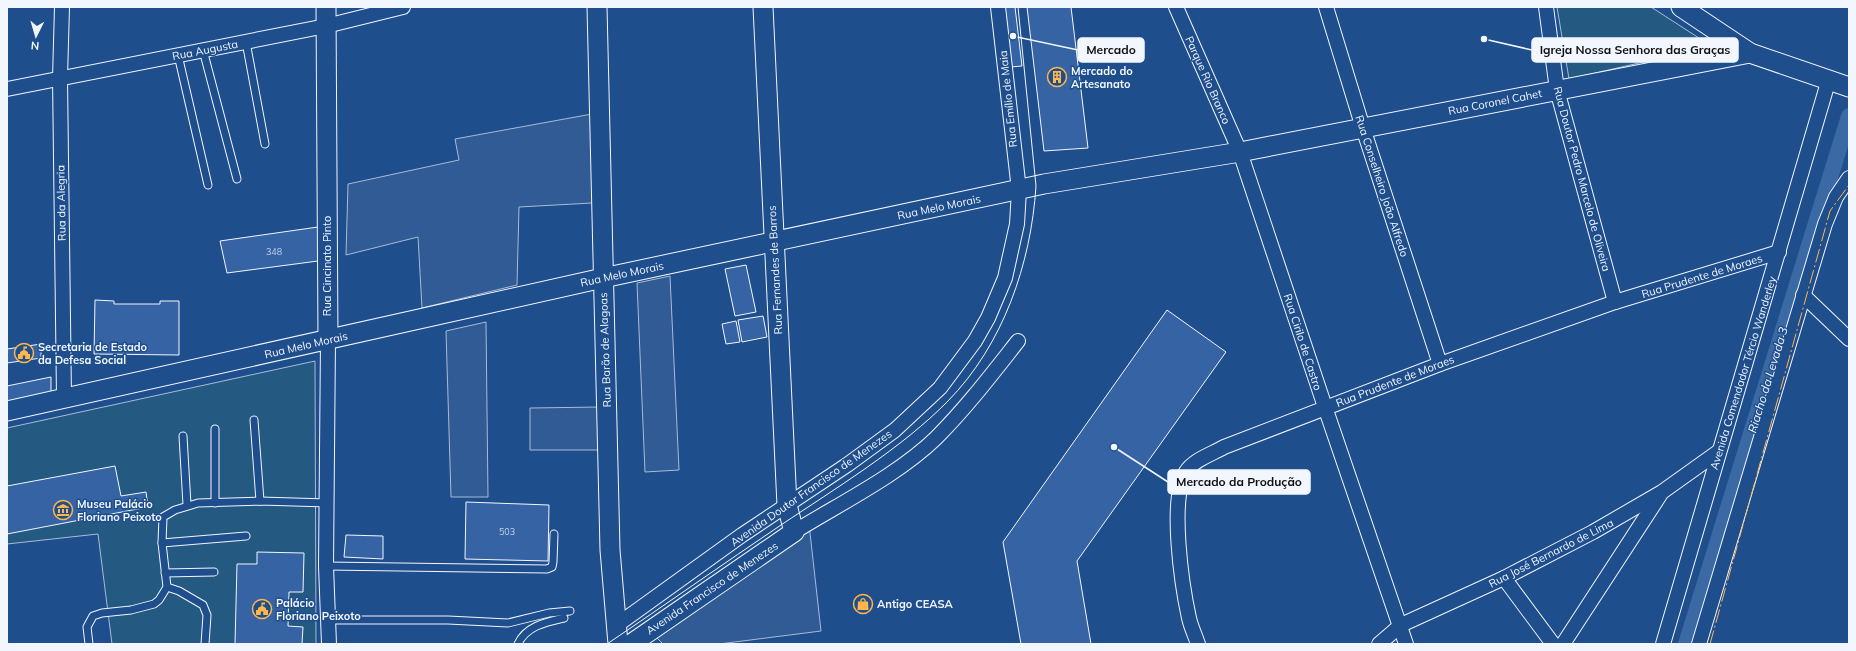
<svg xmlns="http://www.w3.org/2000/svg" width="1856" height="651" viewBox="0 0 1856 651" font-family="Mulish,sans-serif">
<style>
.green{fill:#245a82;stroke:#a8bbd7}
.parking{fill:#305b95;stroke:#a8bbd7}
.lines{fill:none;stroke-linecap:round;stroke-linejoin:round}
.canal{stroke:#3b69a3;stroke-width:16}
.building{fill:#3563a3;stroke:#f2f6ff}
.lane-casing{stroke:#f2f6ff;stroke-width:9}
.street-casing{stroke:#f2f6ff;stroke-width:16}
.secondary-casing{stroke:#f2f6ff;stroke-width:21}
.lane{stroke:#1f4e8c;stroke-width:7}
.street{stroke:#1f4e8c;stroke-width:14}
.secondary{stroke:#1f4e8c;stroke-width:19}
.tram{stroke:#f2f6ff;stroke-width:1}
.power{stroke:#ffb74d;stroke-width:1;stroke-dasharray:14 3 2 3;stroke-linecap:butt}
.labels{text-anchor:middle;stroke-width:3;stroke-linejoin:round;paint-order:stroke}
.number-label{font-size:9px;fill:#c3d1e8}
.street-label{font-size:11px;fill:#f2f6ff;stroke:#1f4e8c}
.poi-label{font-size:11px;font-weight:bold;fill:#f2f6ff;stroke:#1f4e8c;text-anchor:start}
.water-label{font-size:12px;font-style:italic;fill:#f2f6ff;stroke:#1f4e8c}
.leader{fill:none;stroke:#f2f6ff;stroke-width:1.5}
.callout-dot{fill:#f2f6ff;stroke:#1f4e8c;stroke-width:1.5}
.callout{fill:#f2f6ff;stroke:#f2f6ff;stroke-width:1.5}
.callout-label{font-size:12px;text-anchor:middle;font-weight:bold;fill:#111}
</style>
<rect width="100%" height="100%" fill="#1f4e8c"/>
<!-- green -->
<g class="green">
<polygon points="1557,7 1651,7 1699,38 1701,45 1696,50 1569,79"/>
<polygon points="315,361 316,644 112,644 98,534 7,544 7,428"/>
</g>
<!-- parking -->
<g class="parking">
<polygon points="592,114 594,183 592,203 519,207 517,285 422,308 418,237 346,255 348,184 459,160 455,139"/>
<polygon points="670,276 679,470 645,472 637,283"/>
<polygon points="486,322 488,497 451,497 446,331"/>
<polygon points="600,407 600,450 530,450 530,408"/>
<polygon points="809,524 821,631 719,644 663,644 653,634"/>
</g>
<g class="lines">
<!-- canal -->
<polyline class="canal" points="1686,644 1849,116"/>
</g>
<!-- building -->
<g class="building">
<polygon points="1004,7 1015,7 1022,66 1011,67"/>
<polygon points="1027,7 1071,7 1088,148 1044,151"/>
<polygon points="318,227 318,261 227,273 220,241"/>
<polygon points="746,265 756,312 735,316 725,269"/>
<polygon points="95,300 114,301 114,304 160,304 160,301 179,301 179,355 94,354"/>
<polygon points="1167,310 1226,352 1077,561 1091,644 1021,644 1003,542"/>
<polygon points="763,316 767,337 742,342 738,320"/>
<polygon points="736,321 740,342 726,344 722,324"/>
<polygon points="41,344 41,358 7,363 7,349"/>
<polygon points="51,377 51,394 7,403 7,386"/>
<polygon points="115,466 121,496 146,492 148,507 7,534 7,486"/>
<polygon points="466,502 549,505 548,561 465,559"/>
<polygon points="346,535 383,536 383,559 344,557"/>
<polygon points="257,552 304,553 303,592 289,592 288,626 303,627 302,644 235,644 237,564 257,564"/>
</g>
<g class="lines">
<!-- lane casing -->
<g class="lane-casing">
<g id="lane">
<polyline points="246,42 265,144"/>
<polyline points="203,50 237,179"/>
<polyline points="178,55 208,185"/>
<polyline points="254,420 260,501"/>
<polyline points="215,429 215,503"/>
<polyline points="183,436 187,505"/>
<polyline points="162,543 246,536"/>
<polyline points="326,566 547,569 552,567 553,562 554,534"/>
<polyline points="165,573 214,572"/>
<polyline points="167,587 179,591 203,605 207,615 205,644"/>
<polyline points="328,620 448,620 508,623 549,613 570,611"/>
<polyline points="89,644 87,627 93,616 102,613 131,610 154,604 159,600 167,587 162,543 163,517 175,510 198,503 260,501 328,503"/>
<path d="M518,644C526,626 546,622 564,618"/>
</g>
</g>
<!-- street casing -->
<g class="street-casing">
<g id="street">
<polyline points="62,7 60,78 64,398"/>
<polyline points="1176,7 1240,152 1325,407 1406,644"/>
<polyline points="1326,7 1363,128 1440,364"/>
<polyline points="1546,7 1557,90 1615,302"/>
<polyline points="7,89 326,26 403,7"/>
<polyline points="1803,295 1849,339"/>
<polyline points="328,340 326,566 329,644"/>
<path d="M794,532C839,504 898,475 936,438C966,408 992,374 1018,341"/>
<polyline points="1504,578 1553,644"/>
<polyline points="617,625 742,535 847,465 895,430 940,388 975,341 988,318 1005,278 1017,224 1019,190 998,7"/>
<path d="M1198,644C1195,635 1191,627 1189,618C1182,586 1169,500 1186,472C1193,460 1212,454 1224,447L1440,364L1615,302L1779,252"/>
<polyline points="1379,644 1401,625 1504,578 1593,532 1662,492 1718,452"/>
<polyline points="1563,644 1660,495"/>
<polyline points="1663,644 1829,79"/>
<polyline points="1699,644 1825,224 1836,197 1849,178"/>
</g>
</g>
<!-- secondary casing -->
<g class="secondary-casing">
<g id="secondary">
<polyline points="326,7 328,340"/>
<polyline points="597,7 610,550 618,644"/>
<polyline points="1681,7 1750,53 1849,87"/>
<polyline points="7,411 603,278 1044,184 1240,152 1750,53"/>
<polyline points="631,644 794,532 787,505 763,7"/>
</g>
</g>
<!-- lane -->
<use href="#lane" class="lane"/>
<!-- street -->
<use href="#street" class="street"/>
<!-- secondary -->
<use href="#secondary" class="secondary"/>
<!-- tram -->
<path class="tram" d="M607,644C665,605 723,564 781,525C836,488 902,448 948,401C1003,345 1031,264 1036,186L1018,7"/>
<!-- power -->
<polyline class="power" points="1710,644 1830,211 1849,185"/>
</g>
<!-- icons -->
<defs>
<g id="building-ring" transform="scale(1)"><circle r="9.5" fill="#1f4e8c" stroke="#ffb74d" stroke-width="1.5"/><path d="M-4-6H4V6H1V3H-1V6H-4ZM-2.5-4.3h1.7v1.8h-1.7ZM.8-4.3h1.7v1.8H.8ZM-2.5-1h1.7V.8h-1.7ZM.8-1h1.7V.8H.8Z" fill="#ffb74d"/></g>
<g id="civic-ring" transform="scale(1)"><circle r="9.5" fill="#1f4e8c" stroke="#ffb74d" stroke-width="1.5"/><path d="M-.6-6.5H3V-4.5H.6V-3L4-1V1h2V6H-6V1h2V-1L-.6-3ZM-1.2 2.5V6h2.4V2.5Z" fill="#ffb74d"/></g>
<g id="museum-ring" transform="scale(1)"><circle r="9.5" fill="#1f4e8c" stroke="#ffb74d" stroke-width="1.5"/><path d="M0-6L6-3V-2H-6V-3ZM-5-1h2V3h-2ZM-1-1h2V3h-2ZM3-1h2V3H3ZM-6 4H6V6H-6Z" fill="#ffb74d"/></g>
<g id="shop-ring" transform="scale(1)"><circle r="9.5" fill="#1f4e8c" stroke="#ffb74d" stroke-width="1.5"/><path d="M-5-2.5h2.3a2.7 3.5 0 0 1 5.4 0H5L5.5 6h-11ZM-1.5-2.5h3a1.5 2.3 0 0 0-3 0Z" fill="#ffb74d"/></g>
</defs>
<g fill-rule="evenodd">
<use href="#building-ring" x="1057" y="77"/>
<use href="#civic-ring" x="24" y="353"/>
<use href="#museum-ring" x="63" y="510"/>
<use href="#shop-ring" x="863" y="604"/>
<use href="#civic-ring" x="262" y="609"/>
</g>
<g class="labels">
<!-- number labels -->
<g class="number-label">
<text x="274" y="255">348</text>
<text x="507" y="535">503</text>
</g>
<!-- street labels -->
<g class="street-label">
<text transform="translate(205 50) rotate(-11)" y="4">Rua Augusta</text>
<text transform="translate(1208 80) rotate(66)" y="4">Parque Rio Branco</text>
<text transform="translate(1008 99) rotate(-96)" y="4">Rua Emílio de Maia</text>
<text transform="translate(1495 102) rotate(-11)" y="4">Rua Coronel Cahet</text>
<text transform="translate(1582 179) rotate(75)" y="4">Rua Doutor Pedro Marcelo de Oliveira</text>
<text transform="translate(1382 186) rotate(72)" y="4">Rua Conselheiro João Alfredo</text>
<text transform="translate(61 203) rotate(-91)" y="4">Rua da Alegria</text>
<text transform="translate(939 207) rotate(-12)" y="4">Rua Melo Morais</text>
<text transform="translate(327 266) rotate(-90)" y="4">Rua Cincinato Pinto</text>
<text transform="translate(775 270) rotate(-93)" y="4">Rua Fernandes de Barros</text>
<text transform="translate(622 274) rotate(-12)" y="4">Rua Melo Morais</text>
<text transform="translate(1702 276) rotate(-17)" y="4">Rua Prudente de Moraes</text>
<text transform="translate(1303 342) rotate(72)" y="4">Rua Cirilo de Castro</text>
<text transform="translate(306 345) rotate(-13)" y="4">Rua Melo Morais</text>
<text transform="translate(605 350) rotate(-92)" y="4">Rua Barão de Alagoas</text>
<text transform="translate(1743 373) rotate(-73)" y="4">Avenida Comendador Tércio Wanderley</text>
<text transform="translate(1395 381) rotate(-21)" y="4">Rua Prudente de Moraes</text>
<text transform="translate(811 488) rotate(-35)" y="4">Avenida Doutor Francisco de Menezes</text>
<text transform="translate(1551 553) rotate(-27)" y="4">Rua José Bernardo de Lima</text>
<text transform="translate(712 588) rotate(-34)" y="4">Avenida Francisco de Menezes</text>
</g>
<!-- poi labels -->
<g class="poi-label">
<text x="1071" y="75">Mercado do<tspan x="1071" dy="13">Artesanato</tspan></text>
<text x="38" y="351">Secretaria de Estado<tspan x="38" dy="13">da Defesa Social</tspan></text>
<text x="77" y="508">Museu Palácio<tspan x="77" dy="13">Floriano Peixoto</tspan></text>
<text x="276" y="607">Palácio<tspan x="276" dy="13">Floriano Peixoto</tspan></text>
<text x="877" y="608">Antigo CEASA</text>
</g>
<!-- water labels -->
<g class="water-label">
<text transform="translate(1768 380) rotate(-73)" y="4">Riacho da Levada 3</text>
</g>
</g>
<!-- callouts -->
<path class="leader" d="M1484 39L1532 50M1013 36L1078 50M1114 447L1168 482"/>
<g class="callout-dot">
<circle cx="1484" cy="39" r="4"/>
<circle cx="1013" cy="36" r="4"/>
<circle cx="1114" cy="447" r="4"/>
</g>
<g class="callout">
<rect x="1532" y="38" width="206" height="24" rx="4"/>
<rect x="1078" y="38" width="66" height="24" rx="4"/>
<rect x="1168" y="470" width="142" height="24" rx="4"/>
</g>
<g class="callout-label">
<text x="1635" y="54">Igreja Nossa Senhora das Graças</text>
<text x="1111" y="54">Mercado</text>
<text x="1239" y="486">Mercado da Produção</text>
</g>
<!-- border -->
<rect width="1856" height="651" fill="none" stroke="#f2f6ff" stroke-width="16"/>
<!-- north arrow -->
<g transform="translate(36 36) rotate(185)" stroke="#1f4e8c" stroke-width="3" paint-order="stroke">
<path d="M0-3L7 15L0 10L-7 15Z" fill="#f2f6ff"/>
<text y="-6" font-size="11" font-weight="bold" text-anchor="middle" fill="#f2f6ff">N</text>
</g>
</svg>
